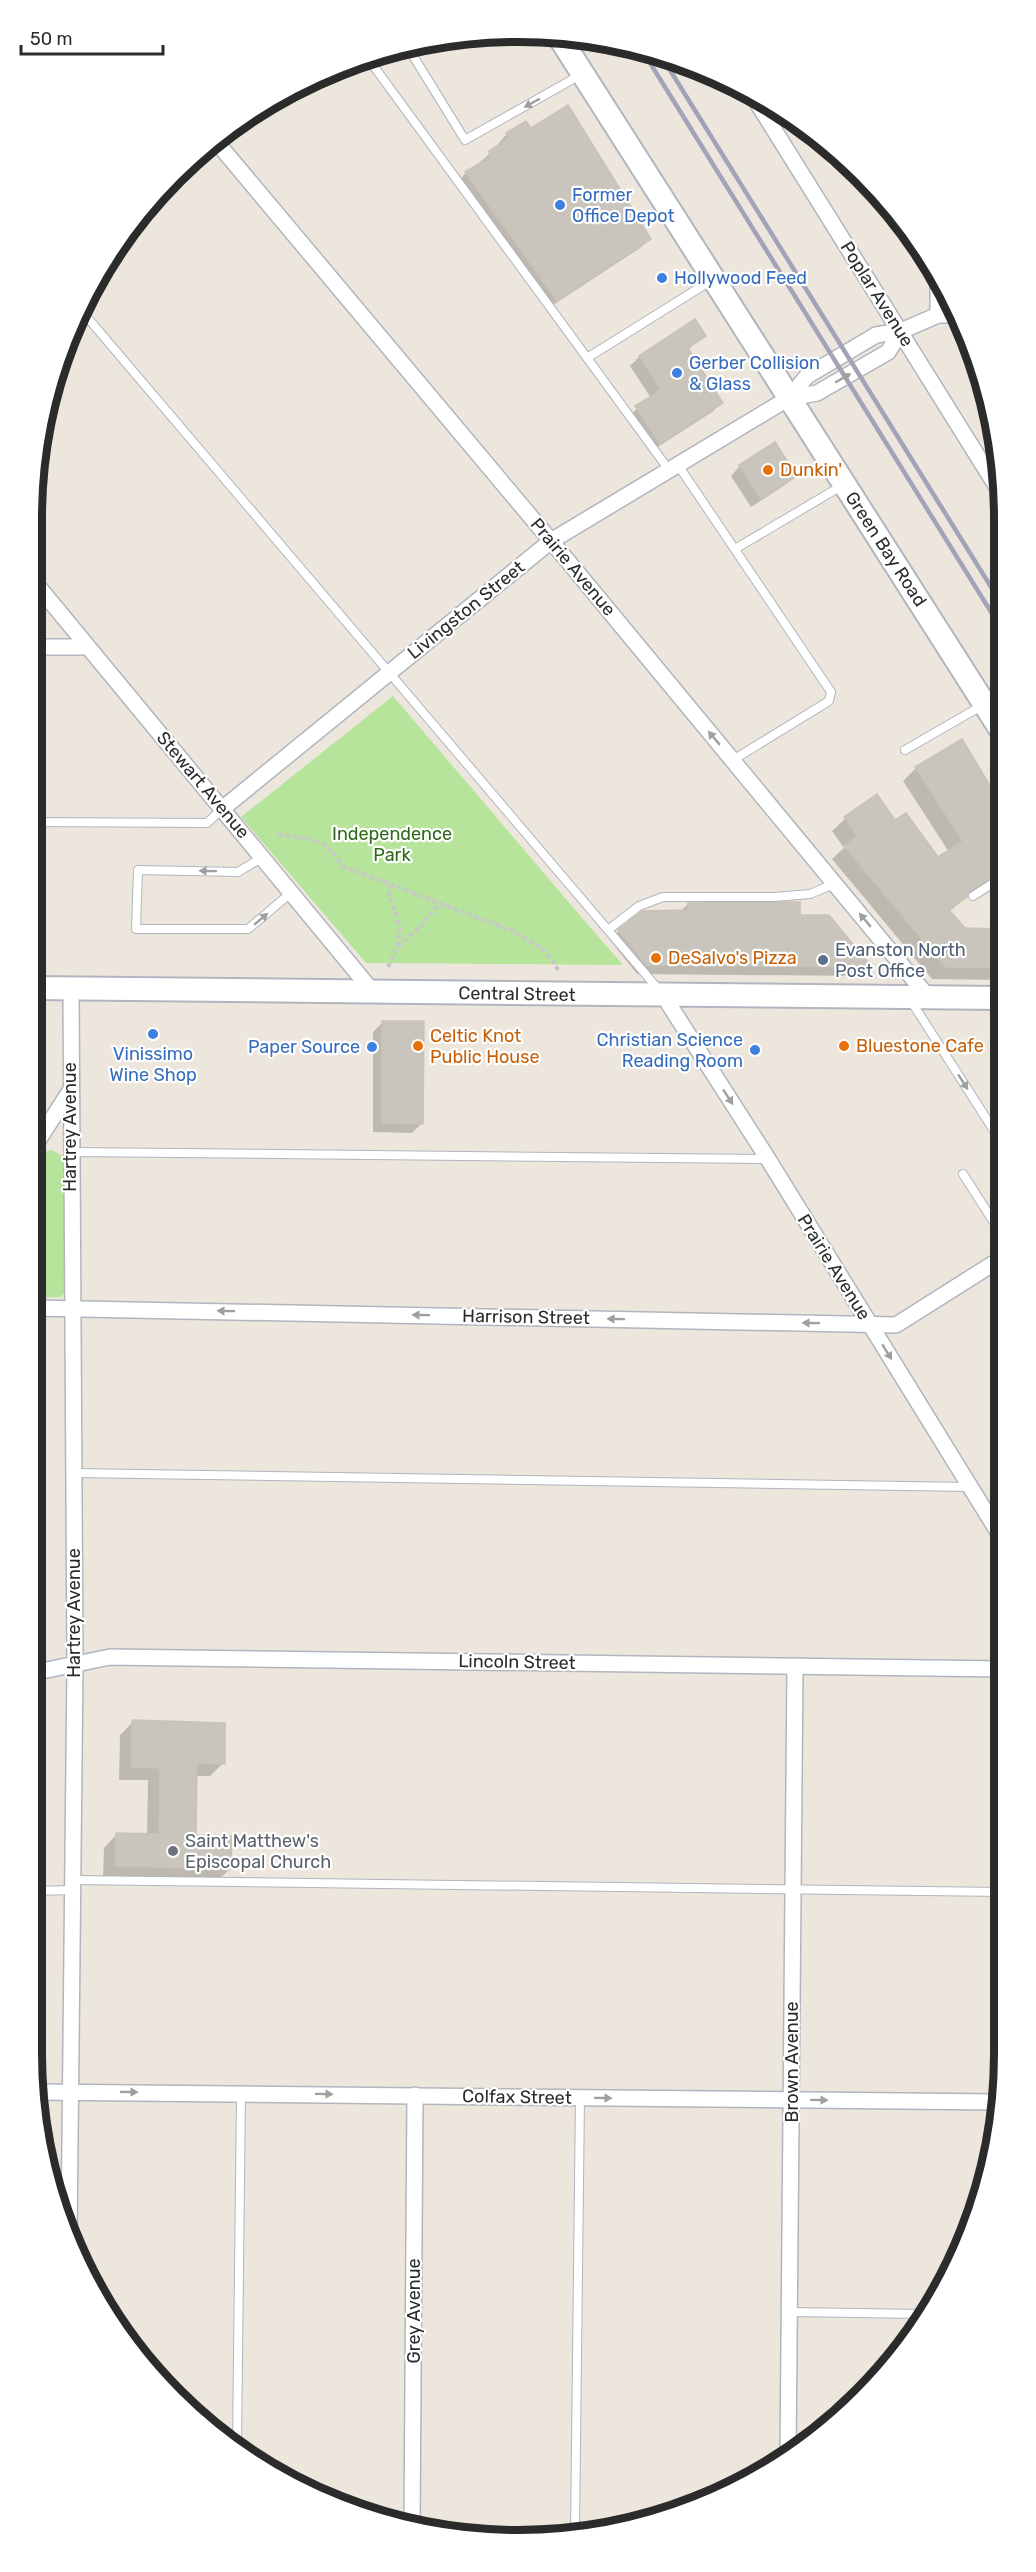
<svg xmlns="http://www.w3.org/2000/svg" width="1036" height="2572" viewBox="0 0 1036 2572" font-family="Rubik,sans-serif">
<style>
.green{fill:#b6e49a}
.shadow{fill:#0003}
.building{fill:#c9c4bc;stroke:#c9c2b7;stroke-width:1.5}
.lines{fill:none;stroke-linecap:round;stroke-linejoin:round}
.lane-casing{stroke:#b1b5bf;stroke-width:10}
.street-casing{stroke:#b1b5bf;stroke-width:18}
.secondary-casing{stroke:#b1b5bf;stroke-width:26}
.path{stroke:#c8c8c8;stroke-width:4;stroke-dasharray:4.5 3;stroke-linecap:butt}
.lane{stroke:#fff;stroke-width:8}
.street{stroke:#fff;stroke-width:15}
.secondary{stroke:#fff;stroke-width:22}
.rail{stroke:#a0a4b6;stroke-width:4.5}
.oneway{fill:#a0a0a0}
.shop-dot{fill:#3f7fe0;stroke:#fff;stroke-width:2}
.food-dot{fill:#e8710a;stroke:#fff;stroke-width:2}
.service-dot{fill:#5c6f8a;stroke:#fff;stroke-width:2}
.worship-dot{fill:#6b7280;stroke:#fff;stroke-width:2}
.labels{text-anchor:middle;stroke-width:4.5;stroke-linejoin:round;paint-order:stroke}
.shop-label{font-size:18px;fill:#366cbe;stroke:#fff;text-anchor:start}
.street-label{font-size:18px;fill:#2b2b2b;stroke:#fff}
.food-label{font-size:18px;fill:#c56008;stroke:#fff;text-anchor:start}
.park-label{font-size:18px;fill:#2e6a1a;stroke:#fff}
.service-label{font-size:18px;fill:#4e5e75;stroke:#fff;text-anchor:start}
.worship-label{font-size:18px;fill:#5b616d;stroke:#fff;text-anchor:start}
.rim{fill:none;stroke:#2b2b2b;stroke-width:8}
</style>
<rect width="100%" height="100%" fill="#ede6dd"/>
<!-- green -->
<g class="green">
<polygon points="393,696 595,933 623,965 366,963 241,817"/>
<polygon points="51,1150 63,1156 65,1161 67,1289 61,1297 32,1298 32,1164 38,1154"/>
</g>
<!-- shadow -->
<g class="shadow">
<polygon points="531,130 649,239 640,248 547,309 457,182 466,173 481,164 480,162 499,146 498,144 507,134"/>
<polygon points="695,321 704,336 687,350 721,403 712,412 650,452 627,417 651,398 630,366 639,357"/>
<polygon points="740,466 795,475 785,485 751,507 731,476"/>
<polygon points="961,741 1001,807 1001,879 964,898 949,912 964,930 995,931 995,922 1002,916 1002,980 932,979 832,859 844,848 832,831 845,819 877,796 895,822 938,859 949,852 903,781 916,768"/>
<polygon points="688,904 798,917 828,917 870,967 861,976 637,974 610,940 619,931 681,911"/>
<polygon points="383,1022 422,1123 412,1133 373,1132 373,1032"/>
<polygon points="133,1722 223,1763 210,1776 195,1776 194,1837 230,1869 217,1881 103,1879 104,1848 116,1835 147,1836 148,1780 119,1780 120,1735"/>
</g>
<!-- building -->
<g class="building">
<polygon points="568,105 651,239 557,301 465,172 490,157 489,151 509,138 506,133 526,121 531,128"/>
<polygon points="695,319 706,336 688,348 723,403 660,444 635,406 661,390 639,356"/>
<polygon points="775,442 797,476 761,499 739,465"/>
<polygon points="962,739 1001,804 1001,872 970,891 967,897 949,910 965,928 1002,929 1002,967 945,967 844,846 857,836 844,817 877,794 895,820 906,813 938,857 963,841 915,767"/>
<polygon points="800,902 800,915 829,915 872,967 646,965 618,930 642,911 688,910 688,903"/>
<polygon points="382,1021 424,1021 423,1124 382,1123"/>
<polygon points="132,1720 225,1723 225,1764 197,1763 196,1835 232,1836 231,1869 115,1866 116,1833 159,1834 160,1768 131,1767"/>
</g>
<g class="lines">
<!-- lane casing -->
<g class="lane-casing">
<g id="lane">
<polyline points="407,46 465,140 582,74"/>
<polyline points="367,57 669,470"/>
<polyline points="81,310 659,990"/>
<polyline points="587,358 712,280"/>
<polyline points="678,465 831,692 829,701 733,760"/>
<polyline points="735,549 843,485"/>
<polyline points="905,750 983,705"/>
<polyline points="32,822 207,823 222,809"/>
<polyline points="263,857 238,872 138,870 136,929 248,929 292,892"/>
<polyline points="973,896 1001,878"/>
<polyline points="608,930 639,906 663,897 774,897 810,894 834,884"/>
<polyline points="911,1001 1002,1143"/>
<polyline points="72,1152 768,1159"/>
<polyline points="963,1174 1002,1235"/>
<polyline points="73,1473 970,1487"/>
<polyline points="73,1880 1004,1892"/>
<polyline points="32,1891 73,1890"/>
<polyline points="790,2312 923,2314"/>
<polyline points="237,2445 241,2094"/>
<polyline points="575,2532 580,2097"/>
</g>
</g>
<!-- street casing -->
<g class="street-casing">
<g id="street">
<polyline points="753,96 1000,492"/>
<polyline points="214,139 567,560 929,998"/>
<polyline points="938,315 938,285"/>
<polyline points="789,398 807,376 876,335 901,331 938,315 957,315"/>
<polyline points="32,579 373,992"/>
<polyline points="32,647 87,647"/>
<polyline points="222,809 551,541 789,398 817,393 888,352 901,331"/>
<polyline points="663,995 768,1159 1003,1540"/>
<polyline points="32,1150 70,1091"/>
<polyline points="32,1308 896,1325 1002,1258"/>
<polyline points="32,1673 110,1657 1003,1669"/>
<polyline points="38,2092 997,2102"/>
<polyline points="69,2236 75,1664 71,989"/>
<polyline points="788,2458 795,1666"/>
<polyline points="412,2527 415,2095"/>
</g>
</g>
<!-- secondary casing -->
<g class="secondary-casing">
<g id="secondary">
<polyline points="558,35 1001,730"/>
<polyline points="32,988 1002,998"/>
</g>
</g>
<!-- path -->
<g class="path">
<path d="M278,834C308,840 325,835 342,866L513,931L541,948L552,959L559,972"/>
<polyline points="398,947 421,926 435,908 445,905"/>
<path d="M388,967C396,951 403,935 397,917C394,904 387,899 390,885"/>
</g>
<!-- lane -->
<use href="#lane" class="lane"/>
<!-- street -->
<use href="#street" class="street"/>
<!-- secondary -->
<use href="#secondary" class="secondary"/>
<!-- rail -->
<g class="rail">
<polyline points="642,50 1001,628"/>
<polyline points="660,54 1001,603"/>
</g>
</g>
<!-- one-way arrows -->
<defs><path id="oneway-solid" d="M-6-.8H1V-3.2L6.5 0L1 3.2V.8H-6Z" transform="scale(1.5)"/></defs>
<g class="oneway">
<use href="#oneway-solid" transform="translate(532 103) rotate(151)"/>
<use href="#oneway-solid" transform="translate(843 378) rotate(-30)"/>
<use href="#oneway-solid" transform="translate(714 738) rotate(-130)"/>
<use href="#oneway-solid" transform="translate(208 871) rotate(-179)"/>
<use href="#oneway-solid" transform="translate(261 919) rotate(-40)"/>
<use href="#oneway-solid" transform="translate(865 920) rotate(-130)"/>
<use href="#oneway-solid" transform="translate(963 1082) rotate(57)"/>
<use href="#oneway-solid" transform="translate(728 1097) rotate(57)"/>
<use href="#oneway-solid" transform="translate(226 1311) rotate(-179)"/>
<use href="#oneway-solid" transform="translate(421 1315) rotate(-179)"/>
<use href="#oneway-solid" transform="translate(616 1319) rotate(-179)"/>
<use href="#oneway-solid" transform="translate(811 1323) rotate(-179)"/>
<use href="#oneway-solid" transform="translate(887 1352) rotate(58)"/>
<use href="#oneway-solid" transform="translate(129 2092) rotate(1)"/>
<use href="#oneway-solid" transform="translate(324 2094) rotate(1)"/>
<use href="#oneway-solid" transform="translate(603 2098) rotate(1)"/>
<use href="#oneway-solid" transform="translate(819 2100) rotate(1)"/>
</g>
<!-- markers -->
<g class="shop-dot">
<circle cx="560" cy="205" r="6"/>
<circle cx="662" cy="278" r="6"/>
<circle cx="677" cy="373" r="6"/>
<circle cx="153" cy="1034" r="6"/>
<circle cx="372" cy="1047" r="6"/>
<circle cx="755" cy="1050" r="6"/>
</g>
<g class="food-dot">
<circle cx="768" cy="470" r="6"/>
<circle cx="656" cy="958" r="6"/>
<circle cx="418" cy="1046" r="6"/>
<circle cx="844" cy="1046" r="6"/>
</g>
<circle class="service-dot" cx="823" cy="960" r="6"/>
<circle class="worship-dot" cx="173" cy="1851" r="6"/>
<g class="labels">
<!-- shop labels -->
<g class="shop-label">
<text x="572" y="201">Former<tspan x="572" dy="21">Office Depot</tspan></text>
<text x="674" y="284">Hollywood Feed</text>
<text x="689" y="369">Gerber Collision<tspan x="689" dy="21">&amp; Glass</tspan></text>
<text x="743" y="1046" text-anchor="end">Christian Science<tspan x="743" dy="21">Reading Room</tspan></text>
<text x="360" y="1053" text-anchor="end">Paper Source</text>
<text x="153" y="1060" text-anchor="middle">Vinissimo<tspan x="153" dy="21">Wine Shop</tspan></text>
</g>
<!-- street labels -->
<g class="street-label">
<text transform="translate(877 294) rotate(58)" y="6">Poplar Avenue</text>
<text transform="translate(886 549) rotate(57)" y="6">Green Bay Road</text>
<text transform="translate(573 567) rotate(50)" y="6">Prairie Avenue</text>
<text transform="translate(466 610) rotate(-39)" y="6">Livingston Street</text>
<text transform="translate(203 785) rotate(50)" y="6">Stewart Avenue</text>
<text transform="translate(517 994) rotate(1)" y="6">Central Street</text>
<text transform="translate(70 1127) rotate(-90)" y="6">Hartrey Avenue</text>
<text transform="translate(834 1267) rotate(58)" y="6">Prairie Avenue</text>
<text transform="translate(526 1317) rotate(1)" y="6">Harrison Street</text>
<text transform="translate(74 1613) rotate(-90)" y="6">Hartrey Avenue</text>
<text transform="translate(517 1662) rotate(1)" y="6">Lincoln Street</text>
<text transform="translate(792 2062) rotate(-90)" y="6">Brown Avenue</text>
<text transform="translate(517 2097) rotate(1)" y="6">Colfax Street</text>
<text transform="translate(414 2311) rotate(-90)" y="6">Grey Avenue</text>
</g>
<!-- food labels -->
<g class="food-label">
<text x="780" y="476">Dunkin'</text>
<text x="668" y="964">DeSalvo's Pizza</text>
<text x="430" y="1042">Celtic Knot<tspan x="430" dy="21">Public House</tspan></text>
<text x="856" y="1052">Bluestone Cafe</text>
</g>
<!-- park labels -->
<g class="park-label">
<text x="392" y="840">Independence<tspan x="392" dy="21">Park</tspan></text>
</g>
<!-- service labels -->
<g class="service-label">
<text x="835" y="956">Evanston North<tspan x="835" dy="21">Post Office</tspan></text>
</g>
<!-- worship labels -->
<g class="worship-label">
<text x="185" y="1847">Saint Matthew's<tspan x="185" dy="21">Episcopal Church</tspan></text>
</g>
</g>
<!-- crop -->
<path d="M0 0H1036V2572H0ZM518 42H518A476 476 0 0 1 994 518V2054A476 476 0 0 1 518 2530H518A476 476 0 0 1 42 2054V518A476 476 0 0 1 518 42Z" fill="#fff" fill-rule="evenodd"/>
<path class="rim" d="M518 42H518A476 476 0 0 1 994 518V2054A476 476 0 0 1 518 2530H518A476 476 0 0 1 42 2054V518A476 476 0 0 1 518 42Z"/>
<!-- scale -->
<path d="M21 45v9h142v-9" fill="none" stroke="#2b2b2b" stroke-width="3"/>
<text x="30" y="45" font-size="18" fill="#2b2b2b" stroke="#ffffff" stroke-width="4.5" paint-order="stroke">50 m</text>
</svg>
